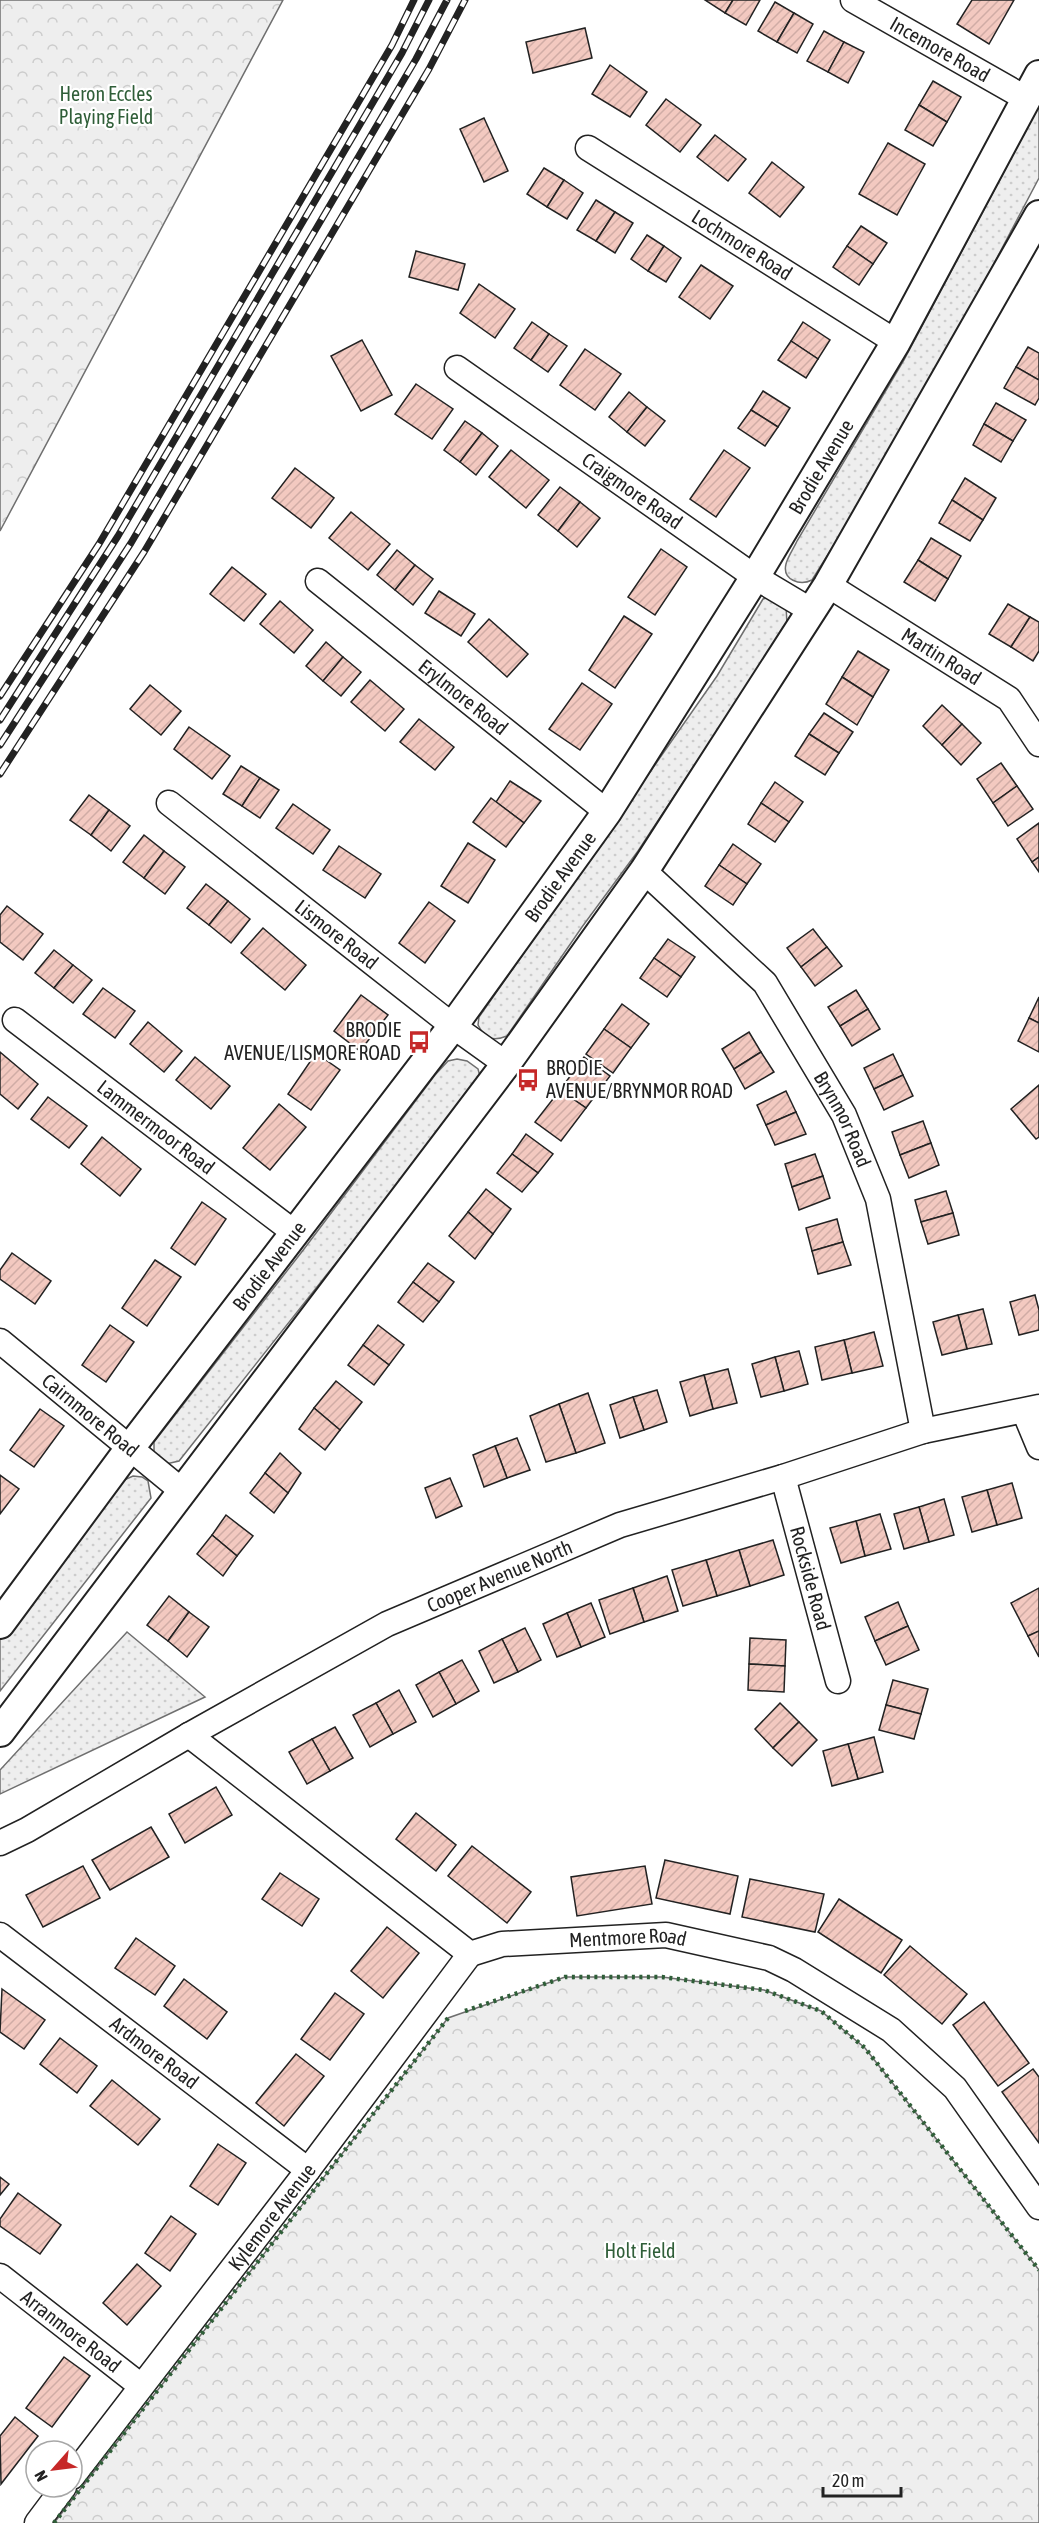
<svg xmlns="http://www.w3.org/2000/svg" width="1039" height="2523" viewBox="0 0 1039 2523" font-family="'Asap Condensed',sans-serif">
<style>
.grass{fill:url(#grass-dots);stroke:#6f6f6f;stroke-width:1.5}
.forest{fill:url(#forest-crowns);stroke:#6f6f6f;stroke-width:1.5}
.building{fill:url(#building-hatch);stroke:#222;stroke-width:1.5}
.lines{fill:none;stroke-linecap:round;stroke-linejoin:round}
.minor-casing{stroke:#222;stroke-width:27}
.tertiary-casing{stroke:#222;stroke-width:32}
.minor{stroke:#fff;stroke-width:24}
.tertiary{stroke:#fff;stroke-width:28}
.rail-casing{stroke:#222;stroke-width:7}
.rail{stroke:#fff;stroke-width:4.5;stroke-dasharray:14;stroke-linecap:butt}
.hedge{stroke:#2f5e38;stroke-width:4.5;stroke-dasharray:3 4.5;stroke-linecap:butt}
.labels{text-anchor:middle;stroke-width:4.5;stroke-linejoin:round;paint-order:stroke}
.street-label{font-size:20px;fill:#222;stroke:#fff}
.park-label{font-size:20px;fill:#2f5e38;stroke:#fff}
.poi-label{font-size:20px;fill:#222;stroke:#fff;text-anchor:end}
</style>
<defs>
<pattern id="grass-dots" width="8" height="8" patternUnits="userSpaceOnUse" patternTransform="scale(1.5)"><rect width="8" height="8" fill="#eee"/><path d="M2 2h.1M6 6h.1" fill="none" stroke="#ccc" stroke-width="1.8" stroke-linecap="round"/></pattern>
<pattern id="forest-crowns" width="20" height="18" patternUnits="userSpaceOnUse" patternTransform="scale(1.5)"><rect width="20" height="18" fill="#eee"/><path d="M2 6a3 3 0 1 1 6 0M12 15a3 3 0 1 1 6 0" fill="none" stroke="#ccc"/></pattern>
<pattern id="building-hatch" width="6" height="6" patternUnits="userSpaceOnUse" patternTransform="scale(1.5)"><rect width="6" height="6" fill="#f3c9c0"/><path d="M-1 1l2-2M0 6l6-6M5 7l2-2" fill="none" stroke="#d0aca5"/></pattern>
</defs>
<rect width="100%" height="100%" fill="#fff"/>
<!-- grass -->
<g class="grass">
<path d="M1039,106V178L939,368L881,470L812,580C800,586 782,580 786,564C788,556 794,548 797,541L904,360Z"/>
<path d="M773,596L786,605L787,625L638,851L582,927L507,1036C492,1042 485,1038 478,1025L479,1017L717,676L763,599Z"/>
<polygon points="457,1059 467,1061 478,1069 481,1080 179,1461 166,1464 154,1453 154,1442 304,1249 435,1075 448,1061"/>
<polygon points="133,1476 142,1477 148,1481 151,1498 0,1691 0,1637 124,1480"/>
<polygon points="127,1632 205,1697 0,1794 0,1770"/>
</g>
<!-- forest -->
<g class="forest">
<polygon points="0,0 283,0 0,531"/>
<polygon points="565,1977 662,1977 764,1990 821,2011 865,2048 1039,2270 1039,2523 54,2523 448,2018"/>
</g>
<!-- building -->
<g class="building">
<polygon points="705,0 733,0 725,13"/>
<polygon points="733,0 760,0 746,25 725,13"/>
<polygon points="972,0 1014,0 989,44 957,24"/>
<polygon points="775,2 794,13 777,42 758,31"/>
<polygon points="794,13 813,24 797,53 777,42"/>
<polygon points="585,28 592,58 533,73 526,42"/>
<polygon points="824,31 844,42 828,72 807,61"/>
<polygon points="844,42 864,52 848,83 828,72"/>
<polygon points="610,65 647,92 630,117 592,94"/>
<polygon points="933,81 961,97 947,122 919,105"/>
<polygon points="666,99 701,125 680,152 646,125"/>
<polygon points="919,105 947,122 933,146 905,130"/>
<polygon points="484,118 508,171 484,182 460,129"/>
<polygon points="715,135 746,159 728,181 697,157"/>
<polygon points="888,143 925,164 897,215 859,194"/>
<polygon points="772,162 804,187 780,217 749,193"/>
<polygon points="544,168 564,180 547,207 527,194"/>
<polygon points="564,180 583,193 567,219 547,207"/>
<polygon points="596,200 615,212 596,241 577,230"/>
<polygon points="615,212 633,223 615,253 596,241"/>
<polygon points="861,226 887,243 873,264 847,246"/>
<polygon points="647,235 664,246 648,271 631,259"/>
<polygon points="664,246 681,258 666,282 648,271"/>
<polygon points="847,246 873,264 859,285 833,267"/>
<polygon points="416,251 465,264 458,290 409,277"/>
<polygon points="701,265 733,286 710,319 679,297"/>
<polygon points="479,284 515,309 495,338 460,313"/>
<polygon points="532,322 549,334 531,360 514,348"/>
<polygon points="803,322 830,340 818,359 791,341"/>
<polygon points="549,334 567,346 548,372 531,360"/>
<polygon points="362,340 392,395 361,411 331,356"/>
<polygon points="791,341 818,359 806,378 778,360"/>
<polygon points="1028,347 1039,353 1039,380 1016,367"/>
<polygon points="585,349 621,374 595,410 560,385"/>
<polygon points="1016,367 1039,380 1039,398 1035,405 1004,388"/>
<polygon points="416,384 453,409 432,439 395,414"/>
<polygon points="763,391 790,408 778,427 751,410"/>
<polygon points="629,392 647,407 627,432 609,417"/>
<polygon points="996,403 1026,420 1013,441 984,424"/>
<polygon points="647,407 665,421 645,446 627,432"/>
<polygon points="751,410 778,427 765,446 738,428"/>
<polygon points="465,421 482,433 460,462 444,450"/>
<polygon points="984,424 1013,441 1001,462 973,445"/>
<polygon points="482,433 498,446 476,475 460,462"/>
<polygon points="511,450 549,480 526,508 489,477"/>
<polygon points="724,450 750,468 716,517 690,499"/>
<polygon points="295,468 334,498 311,528 272,498"/>
<polygon points="965,478 996,498 983,520 952,500"/>
<polygon points="560,487 580,502 558,531 538,515"/>
<polygon points="952,500 983,520 970,541 939,523"/>
<polygon points="580,502 600,518 577,547 558,531"/>
<polygon points="351,512 390,544 368,570 329,538"/>
<polygon points="931,538 961,556 948,579 918,560"/>
<polygon points="661,549 687,567 655,615 628,597"/>
<polygon points="397,550 415,565 395,590 377,575"/>
<polygon points="918,560 948,579 935,601 904,582"/>
<polygon points="415,565 433,579 413,605 395,590"/>
<polygon points="232,567 266,594 244,621 210,594"/>
<polygon points="439,591 475,614 461,636 425,613"/>
<polygon points="280,601 313,630 294,653 260,624"/>
<polygon points="1008,604 1030,617 1011,647 989,634"/>
<polygon points="624,616 652,634 615,688 589,670"/>
<polygon points="1030,617 1039,622 1039,651 1033,661 1011,647"/>
<polygon points="489,619 528,654 507,677 468,642"/>
<polygon points="326,642 343,657 323,681 306,666"/>
<polygon points="858,651 889,670 873,697 842,677"/>
<polygon points="343,657 361,672 341,696 323,681"/>
<polygon points="842,677 873,697 857,725 826,704"/>
<polygon points="370,680 404,709 385,731 351,702"/>
<polygon points="582,683 612,704 580,750 549,729"/>
<polygon points="150,685 181,711 161,735 130,709"/>
<polygon points="942,705 962,724 942,745 923,726"/>
<polygon points="824,713 853,732 839,753 809,734"/>
<polygon points="419,719 454,747 435,770 400,742"/>
<polygon points="962,724 981,743 961,765 942,745"/>
<polygon points="189,727 230,756 212,779 174,749"/>
<polygon points="809,734 839,753 825,775 795,756"/>
<polygon points="1001,763 1017,786 993,803 977,779"/>
<polygon points="241,766 260,778 242,806 223,794"/>
<polygon points="260,778 279,790 260,818 242,806"/>
<polygon points="510,781 541,801 524,823 496,802"/>
<polygon points="775,782 803,802 789,822 761,803"/>
<polygon points="1017,786 1033,809 1008,826 993,803"/>
<polygon points="89,795 109,810 91,835 70,820"/>
<polygon points="491,798 524,823 506,847 473,822"/>
<polygon points="761,803 789,822 775,842 748,824"/>
<polygon points="293,804 330,830 313,854 276,828"/>
<polygon points="109,810 130,826 111,851 91,835"/>
<polygon points="1039,823 1039,857 1032,862 1017,839"/>
<polygon points="144,835 164,851 144,878 123,862"/>
<polygon points="468,843 495,860 468,903 441,886"/>
<polygon points="733,844 761,864 747,884 719,865"/>
<polygon points="339,846 381,874 365,898 323,870"/>
<polygon points="164,851 185,867 165,894 144,878"/>
<polygon points="1039,857 1039,872 1032,862"/>
<polygon points="719,865 747,884 733,905 705,886"/>
<polygon points="206,884 228,901 209,925 187,908"/>
<polygon points="228,901 250,919 231,943 209,925"/>
<polygon points="429,902 455,921 425,963 399,943"/>
<polygon points="7,906 43,934 23,960 0,942 0,915"/>
<polygon points="263,928 306,965 285,990 241,953"/>
<polygon points="813,929 827,947 801,967 787,948"/>
<polygon points="668,939 695,957 681,977 654,958"/>
<polygon points="827,947 842,966 815,986 801,967"/>
<polygon points="54,950 73,965 54,988 35,973"/>
<polygon points="654,958 681,977 667,997 640,978"/>
<polygon points="73,965 92,980 73,1003 54,988"/>
<polygon points="103,988 135,1011 115,1038 83,1014"/>
<polygon points="856,990 868,1009 840,1026 828,1007"/>
<polygon points="361,995 388,1015 360,1051 334,1031"/>
<polygon points="1039,997 1039,1023 1029,1018"/>
<polygon points="622,1004 649,1024 631,1048 604,1029"/>
<polygon points="868,1009 880,1029 852,1046 840,1026"/>
<polygon points="1029,1018 1039,1023 1039,1052 1018,1041"/>
<polygon points="148,1022 182,1051 164,1072 130,1044"/>
<polygon points="604,1029 631,1048 613,1073 586,1054"/>
<polygon points="749,1032 761,1052 734,1069 722,1049"/>
<polygon points="0,1052 38,1084 18,1109 0,1094"/>
<polygon points="761,1052 774,1072 745,1089 734,1069"/>
<polygon points="316,1053 340,1070 311,1110 288,1094"/>
<polygon points="893,1054 903,1075 874,1089 864,1068"/>
<polygon points="195,1057 230,1086 211,1109 176,1080"/>
<polygon points="584,1057 610,1076 586,1108 560,1090"/>
<polygon points="903,1075 913,1096 884,1110 874,1089"/>
<polygon points="1039,1085 1039,1137 1036,1139 1011,1109"/>
<polygon points="560,1090 586,1108 561,1141 535,1122"/>
<polygon points="786,1091 796,1112 766,1125 757,1105"/>
<polygon points="48,1097 87,1126 69,1148 31,1119"/>
<polygon points="279,1104 306,1127 270,1170 243,1148"/>
<polygon points="796,1112 806,1134 775,1145 766,1125"/>
<polygon points="923,1121 931,1143 900,1155 892,1132"/>
<polygon points="526,1134 553,1154 538,1173 512,1154"/>
<polygon points="102,1137 141,1169 120,1196 81,1164"/>
<polygon points="931,1143 939,1165 909,1178 900,1155"/>
<polygon points="512,1154 538,1173 522,1192 497,1173"/>
<polygon points="815,1154 823,1176 792,1187 785,1164"/>
<polygon points="823,1176 830,1198 799,1210 792,1187"/>
<polygon points="486,1189 511,1209 493,1234 468,1212"/>
<polygon points="946,1191 953,1213 921,1222 915,1200"/>
<polygon points="202,1202 226,1219 195,1265 171,1248"/>
<polygon points="468,1212 493,1234 475,1259 449,1236"/>
<polygon points="953,1213 959,1235 928,1244 921,1222"/>
<polygon points="837,1219 843,1242 812,1251 806,1228"/>
<polygon points="843,1242 851,1265 818,1274 812,1251"/>
<polygon points="12,1253 51,1281 35,1304 0,1279 0,1270"/>
<polygon points="155,1260 181,1277 147,1326 122,1308"/>
<polygon points="428,1263 454,1282 439,1302 413,1282"/>
<polygon points="413,1282 439,1302 423,1322 398,1302"/>
<polygon points="1035,1295 1039,1310 1039,1330 1019,1335 1010,1302"/>
<polygon points="983,1309 992,1344 967,1349 958,1315"/>
<polygon points="958,1315 967,1349 942,1355 933,1322"/>
<polygon points="110,1325 134,1342 106,1382 82,1365"/>
<polygon points="378,1325 404,1345 389,1365 363,1345"/>
<polygon points="874,1332 883,1366 852,1373 844,1340"/>
<polygon points="844,1340 852,1373 822,1380 815,1347"/>
<polygon points="363,1345 389,1365 374,1385 348,1365"/>
<polygon points="799,1351 808,1384 784,1391 775,1357"/>
<polygon points="775,1357 784,1391 761,1397 752,1364"/>
<polygon points="728,1369 737,1403 713,1409 704,1375"/>
<polygon points="704,1375 713,1409 690,1416 680,1382"/>
<polygon points="336,1381 362,1402 340,1430 314,1408"/>
<polygon points="657,1390 667,1422 644,1430 633,1397"/>
<polygon points="588,1393 605,1443 576,1453 559,1404"/>
<polygon points="633,1397 644,1430 620,1438 610,1405"/>
<polygon points="559,1404 576,1453 546,1462 530,1416"/>
<polygon points="314,1408 340,1430 325,1450 299,1429"/>
<polygon points="40,1409 64,1426 34,1467 10,1450"/>
<polygon points="517,1438 530,1470 507,1478 495,1446"/>
<polygon points="495,1446 507,1478 484,1487 473,1455"/>
<polygon points="280,1453 301,1473 288,1493 265,1473"/>
<polygon points="265,1473 288,1493 274,1513 250,1493"/>
<polygon points="0,1475 19,1489 0,1514"/>
<polygon points="450,1478 462,1506 436,1518 425,1488"/>
<polygon points="1012,1483 1022,1518 997,1525 987,1490"/>
<polygon points="987,1490 997,1525 972,1532 962,1497"/>
<polygon points="944,1499 954,1535 929,1542 919,1507"/>
<polygon points="919,1507 929,1542 904,1549 894,1514"/>
<polygon points="880,1514 891,1549 865,1556 856,1521"/>
<polygon points="226,1515 253,1536 237,1556 212,1535"/>
<polygon points="856,1521 865,1556 841,1563 830,1528"/>
<polygon points="212,1535 237,1556 223,1576 197,1554"/>
<polygon points="773,1540 784,1575 750,1586 739,1550"/>
<polygon points="739,1550 750,1586 717,1596 706,1560"/>
<polygon points="706,1560 717,1596 683,1606 672,1570"/>
<polygon points="667,1576 678,1611 644,1622 633,1588"/>
<polygon points="633,1588 644,1622 610,1634 599,1600"/>
<polygon points="1039,1588 1039,1631 1028,1636 1011,1603"/>
<polygon points="169,1596 189,1612 168,1641 147,1625"/>
<polygon points="898,1602 908,1626 875,1641 865,1617"/>
<polygon points="591,1603 605,1637 581,1647 567,1613"/>
<polygon points="189,1612 209,1627 187,1657 168,1641"/>
<polygon points="567,1613 581,1647 557,1657 543,1624"/>
<polygon points="908,1626 919,1650 886,1665 875,1641"/>
<polygon points="525,1628 541,1660 518,1672 502,1639"/>
<polygon points="1039,1631 1039,1657 1028,1636"/>
<polygon points="750,1638 786,1640 785,1666 749,1664"/>
<polygon points="502,1639 518,1672 494,1683 479,1651"/>
<polygon points="462,1660 479,1691 456,1704 439,1672"/>
<polygon points="749,1664 785,1666 784,1692 748,1690"/>
<polygon points="439,1672 456,1704 433,1717 416,1685"/>
<polygon points="893,1680 928,1689 921,1714 886,1705"/>
<polygon points="399,1690 416,1722 393,1734 376,1703"/>
<polygon points="376,1703 393,1734 370,1747 353,1715"/>
<polygon points="780,1703 799,1722 773,1748 755,1729"/>
<polygon points="886,1705 921,1714 914,1739 879,1730"/>
<polygon points="799,1722 817,1740 792,1766 773,1748"/>
<polygon points="335,1727 353,1758 330,1771 312,1739"/>
<polygon points="874,1737 883,1772 858,1779 848,1744"/>
<polygon points="312,1739 330,1771 307,1784 289,1752"/>
<polygon points="848,1744 858,1779 832,1786 823,1751"/>
<polygon points="216,1787 232,1815 185,1843 169,1814"/>
<polygon points="416,1813 456,1845 436,1871 396,1839"/>
<polygon points="151,1827 169,1857 110,1890 92,1860"/>
<polygon points="472,1846 531,1892 507,1923 448,1876"/>
<polygon points="665,1860 738,1876 730,1914 656,1898"/>
<polygon points="83,1866 100,1898 43,1927 26,1895"/>
<polygon points="645,1866 652,1904 577,1916 571,1877"/>
<polygon points="280,1873 319,1899 302,1926 262,1899"/>
<polygon points="750,1879 824,1894 815,1932 742,1917"/>
<polygon points="839,1899 902,1940 881,1973 818,1932"/>
<polygon points="387,1927 419,1953 383,1998 351,1971"/>
<polygon points="136,1938 175,1966 155,1995 115,1968"/>
<polygon points="910,1946 967,1994 942,2024 884,1975"/>
<polygon points="184,1979 227,2012 207,2039 164,2006"/>
<polygon points="2,1989 45,2020 24,2049 0,2032"/>
<polygon points="335,1993 364,2014 330,2060 301,2039"/>
<polygon points="984,2002 1029,2063 998,2086 953,2025"/>
<polygon points="60,2038 97,2066 77,2093 40,2064"/>
<polygon points="296,2054 324,2076 284,2126 256,2103"/>
<polygon points="1033,2069 1039,2077 1039,2143 1002,2092"/>
<polygon points="112,2080 160,2119 138,2145 90,2106"/>
<polygon points="218,2144 246,2163 218,2205 190,2186"/>
<polygon points="0,2177 9,2184 0,2195"/>
<polygon points="18,2193 61,2225 40,2254 0,2226 0,2219"/>
<polygon points="171,2216 196,2234 170,2271 145,2253"/>
<polygon points="137,2264 161,2286 127,2325 103,2303"/>
<polygon points="64,2357 90,2376 52,2427 26,2408"/>
<polygon points="15,2417 38,2436 1,2484 0,2436"/>
</g>
<g class="lines">
<!-- minor casing -->
<g class="minor-casing">
<g id="minor">
<path id="s1" d="M853,0L1027,99"/>
<path id="s2" d="M588,148L896,342"/>
<path id="s3" d="M457,368L755,577L812,611"/>
<path id="s4" d="M318,581L607,812"/>
<path id="s5" d="M828,585L1009,699L1039,744"/>
<path id="s6" d="M169,803L453,1026L506,1064"/>
<path id="s7" d="M644,871L765,983L844,1115L878,1199L923,1431"/>
<path id="s8" d="M15,1020L295,1233"/>
<path id="s9" d="M0,1341L181,1490"/>
<polyline points="1024,1411 1039,1447"/>
<path id="s10" d="M783,1477L838,1681"/>
<path id="s11" d="M189,1735L470,1954L502,1944L666,1935L769,1958L794,1970L891,2030L955,2088L1039,2207"/>
<path id="s12" d="M0,1843L27,1830L189,1735L387,1624L620,1525L783,1477L923,1431L1039,1407"/>
<path id="s13" d="M0,1935L308,2170"/>
<path id="s14" d="M0,2276L141,2386"/>
<path id="s15" d="M72,2477L308,2170L470,1954"/>
<polyline points="37,2523 64,2487"/>
</g>
</g>
<!-- tertiary casing -->
<g class="tertiary-casing">
<g id="tertiary">
<path id="s16" d="M0,1624L130,1448L453,1026L607,812L755,577L896,342L1039,75"/>
<polyline points="0,1732 506,1064 644,871 828,585 1039,215"/>
</g>
</g>
<!-- minor -->
<use href="#minor" class="minor"/>
<!-- tertiary -->
<use href="#tertiary" class="tertiary"/>
<!-- rail casing -->
<g class="rail-casing">
<g id="rail">
<polyline points="0,696 99,544 392,45 414,0"/>
<polyline points="0,720 118,536 402,53 429,0"/>
<polyline points="0,745 131,543 416,59 447,0"/>
<polyline points="0,774 144,552 429,69 465,0"/>
</g>
</g>
<!-- rail -->
<use href="#rail" class="rail"/>
<!-- hedge -->
<g class="hedge">
<polyline points="465,2011 565,1977 662,1977 764,1990 821,2011 865,2048 1039,2270"/>
<polyline points="54,2523 448,2018"/>
</g>
</g>
<!-- icons -->
<defs>
<g id="bus-bare" transform="scale(1.8)"><path d="M-5-6H5V4H4V6H2V4H-2V6H-4V4H-5ZM-3.5-4V0h7V-4ZM-3.5 1.2v1.5H-2V1.2ZM2 1.2v1.5H3.5V1.2Z" fill="#c62828" stroke="#fff" stroke-width="2.5" paint-order="stroke"/></g>
</defs>
<g fill-rule="evenodd">
<use href="#bus-bare" x="419" y="1042"/>
<use href="#bus-bare" x="528" y="1080"/>
</g>
<g class="labels">
<!-- street labels -->
<g class="street-label">
<text dy="7" stroke="none"><textPath href="#s1" startOffset="100">Incemore Road</textPath></text>
<text dy="7" stroke="none"><textPath href="#s2" startOffset="182">Lochmore Road</textPath></text>
<text dy="7" stroke="none"><textPath href="#s16" startOffset="1420">Brodie Avenue</textPath></text>
<text dy="7" stroke="none"><textPath href="#s3" startOffset="214">Craigmore Road</textPath></text>
<text dy="7" stroke="none"><textPath href="#s5" startOffset="134">Martin Road</textPath></text>
<text dy="7" stroke="none"><textPath href="#s4" startOffset="186">Erylmore Road</textPath></text>
<text dy="7" stroke="none"><textPath href="#s16" startOffset="934">Brodie Avenue</textPath></text>
<text dy="7" stroke="none"><textPath href="#s6" startOffset="213">Lismore Road</textPath></text>
<text dy="7" stroke="none"><textPath href="#s7" startOffset="322">Brynmor Road</textPath></text>
<text dy="7" stroke="none"><textPath href="#s8" startOffset="177">Lammermoor Road</textPath></text>
<text dy="7" stroke="none"><textPath href="#s16" startOffset="448">Brodie Avenue</textPath></text>
<text dy="7" stroke="none"><textPath href="#s9" startOffset="117">Cairnmore Road</textPath></text>
<text dy="7" stroke="none"><textPath href="#s12" startOffset="567">Cooper Avenue North</textPath></text>
<text dy="7" stroke="none"><textPath href="#s10" startOffset="105">Rockside Road</textPath></text>
<text dy="7" stroke="none"><textPath href="#s11" startOffset="516">Mentmore Road</textPath></text>
<text dy="7" stroke="none"><textPath href="#s13" startOffset="194">Ardmore Road</textPath></text>
<text dy="7" stroke="none"><textPath href="#s15" startOffset="328">Kylemore Avenue</textPath></text>
<text dy="7" stroke="none"><textPath href="#s14" startOffset="90">Arranmore Road</textPath></text>
</g>
<!-- park labels -->
<g class="park-label">
<text x="106" y="101">Heron Eccles<tspan x="106" dy="23">Playing Field</tspan></text>
<text x="640" y="2258">Holt Field</text>
</g>
<!-- poi labels -->
<g class="poi-label">
<text x="401" y="1037">BRODIE<tspan x="401" dy="23">AVENUE/LISMORE ROAD</tspan></text>
<text x="546" y="1075" text-anchor="start">BRODIE<tspan x="546" dy="23">AVENUE/BRYNMOR ROAD</tspan></text>
</g>
</g>
<!-- north arrow -->
<g transform="translate(54 2469) rotate(242)"><circle r="28" fill="#ffffff" stroke="#a7a7a7" stroke-width="1.5"/>
<path d="M0-4.5L10 22L0 15L-10 22Z" fill="#c62828"/>
<text y="-9" font-size="16" font-weight="bold" text-anchor="middle" fill="#222222">N</text>
</g>
<!-- scale -->
<path d="M823 2487v9h78v-9" fill="none" stroke="#222222" stroke-width="3"/>
<text x="832" y="2487" font-size="18" fill="#222222" stroke="#ffffff" stroke-width="4.5" paint-order="stroke">20 m</text>
</svg>
